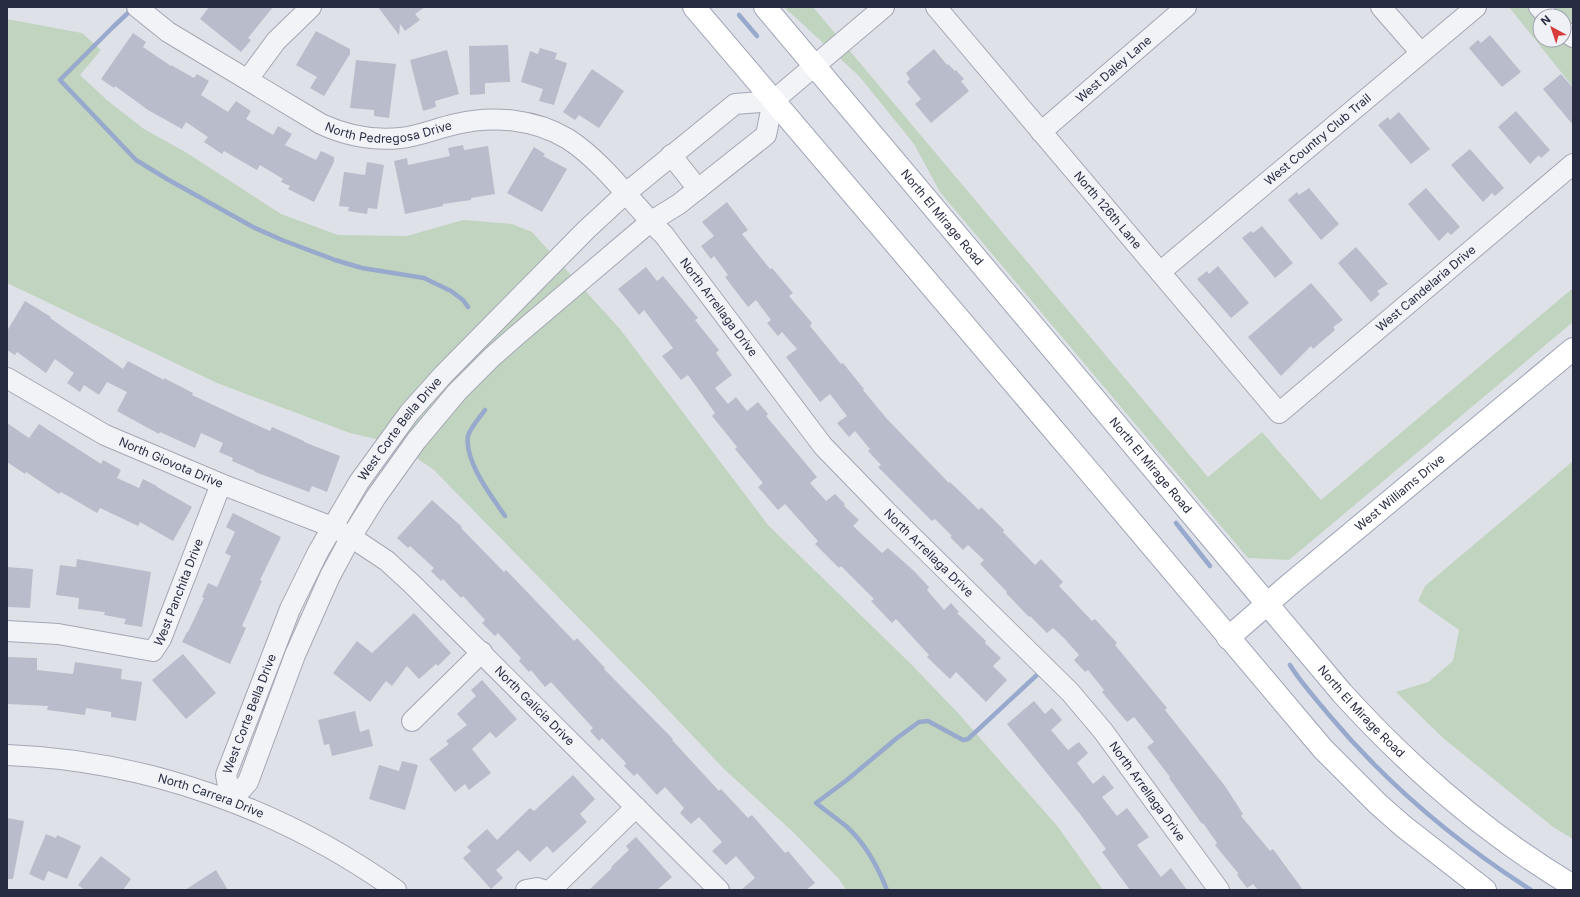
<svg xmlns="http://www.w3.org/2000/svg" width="1580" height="897" viewBox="0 0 1580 897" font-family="Inter,sans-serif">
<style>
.green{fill:#c1d4bf;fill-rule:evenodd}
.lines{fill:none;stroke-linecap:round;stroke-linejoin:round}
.stream{stroke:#97a9cc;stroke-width:4.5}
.building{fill:#b9bcca}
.minor-casing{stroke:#a4a7b4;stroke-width:22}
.major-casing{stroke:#9da3b6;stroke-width:24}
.minor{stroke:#f2f3f7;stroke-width:20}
.major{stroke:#fff;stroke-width:22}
.labels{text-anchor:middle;stroke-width:3;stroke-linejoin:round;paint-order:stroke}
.street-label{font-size:12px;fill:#272c42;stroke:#eff1f7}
</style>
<rect width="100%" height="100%" fill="#dfe1e9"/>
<!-- green -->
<g class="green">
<polygon points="784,7 813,7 1208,477 1262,432 1321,500 1573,288 1573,322 1289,560 1248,558 940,192 914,144 859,76"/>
<path d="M1509,7H1573V87ZM1540,16H1564V40H1540Z"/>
<polygon points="7,19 82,33 101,50 80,75 108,101 144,129 187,153 281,214 338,235 407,236 463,220 512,224 532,232 620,329 768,525 911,664 958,713 1058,827 1103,890 846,890 839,879 793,832 724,769 655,696 434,470 412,455 380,440 350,433 217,383 7,283"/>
<polygon points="1573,461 1573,839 1553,827 1443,738 1396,692 1428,682 1453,661 1459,630 1418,601 1425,586"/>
</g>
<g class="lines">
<!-- stream -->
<g class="stream">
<polyline points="129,12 113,27 60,80 136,160 167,179 253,227 282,240 335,260 362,268 424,278 451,291 463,300 468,307"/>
<polyline points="739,15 757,36"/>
<path d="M485,410C480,417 470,428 468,436C464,461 492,497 505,516"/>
<polyline points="1176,523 1210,566"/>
<path d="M1290,665C1301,683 1316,699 1329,715C1387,784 1456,842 1531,890"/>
<path d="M887,890C878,867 865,843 846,826C836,818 826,811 816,803L847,780L897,738L919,722L928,721L963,740L968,739L1039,673"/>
</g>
</g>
<!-- building -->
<g class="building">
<polygon points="209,7 273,7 248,38 251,40 241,52 200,19"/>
<polygon points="378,7 425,7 415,14 420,20 405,31 400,24 399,35"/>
<polygon points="316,31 350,49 350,54 324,96 310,88 317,77 296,65"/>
<polygon points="133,33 146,42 143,47 171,66 171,65 194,78 197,74 209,81 201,95 228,112 236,101 251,111 246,119 273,135 278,126 292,134 285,145 316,160 321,151 334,157 334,162 314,202 288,189 290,186 281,182 283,179 260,165 257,170 224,151 222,154 204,142 208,137 186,122 182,129 148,110 115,86 114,88 101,79"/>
<polygon points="1490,35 1521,72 1502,87 1469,48 1478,40 1481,43"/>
<polygon points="508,45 510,82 485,83 485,94 470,95 469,46"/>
<polygon points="540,48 557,53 555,59 567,63 554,105 539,101 543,89 521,82 530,51 538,54"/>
<polygon points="934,49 947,65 948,64 955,71 956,70 964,79 961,81 969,91 931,123 915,104 921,99 907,82 910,79 906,73"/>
<polygon points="447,50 459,94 435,101 436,107 423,111 410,60"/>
<polygon points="356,60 396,64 389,118 374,116 374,110 350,108"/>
<polygon points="592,69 624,91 599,128 579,115 575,120 563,112"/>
<polygon points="1561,74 1573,88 1573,125 1543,89"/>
<polygon points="1516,111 1550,150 1541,158 1539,155 1530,164 1498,127"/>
<polygon points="1399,112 1430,149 1411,164 1378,125 1388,117 1390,120"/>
<polygon points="463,145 464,150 488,146 495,194 471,198 471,200 443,204 443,206 405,214 394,161 407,158 408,165 450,156 448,148"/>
<polygon points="534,147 545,154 543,156 567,169 542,212 507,193"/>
<polygon points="1470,149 1504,188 1495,196 1492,193 1483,202 1451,165"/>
<polygon points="367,162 384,165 377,209 368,208 367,214 348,211 349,207 339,206 344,172 365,175"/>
<polygon points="1309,188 1339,224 1321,240 1288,200 1297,192 1299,195"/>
<polygon points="1426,188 1460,227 1451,235 1448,232 1439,241 1408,204"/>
<polygon points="727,202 748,230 742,234 770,269 772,268 793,293 789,296 812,323 810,326 841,364 843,363 864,389 863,390 887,419 949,483 950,482 979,510 981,507 1004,530 1003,532 1035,565 1041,559 1063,582 1059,586 1092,621 1095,619 1117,643 1115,645 1167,708 1165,710 1225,786 1243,814 1241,816 1270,851 1273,849 1303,890 1258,890 1253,884 1247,888 1237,875 1238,873 1215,845 1217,843 1203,823 1202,824 1169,778 1170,777 1147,747 1154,742 1134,717 1127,722 1102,692 1104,690 1088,670 1085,672 1074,660 1079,655 1063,637 1053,628 1047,633 1030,616 1029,617 1006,593 1007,592 980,564 984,560 968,545 963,550 950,537 952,536 935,519 932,521 878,467 881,465 868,451 870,449 855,431 849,437 837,423 847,416 830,394 820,402 786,357 797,349 782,332 778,336 767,323 771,320 756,300 748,307 725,277 728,275 714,256 711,259 701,246 714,236 702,222"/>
<polygon points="1262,226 1293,263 1275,278 1242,238 1251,231 1253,233"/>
<polygon points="1356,247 1388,284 1377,291 1380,294 1371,302 1338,263"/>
<polygon points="1218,266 1249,303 1231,318 1197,279 1207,271 1209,274"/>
<polygon points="646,267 657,281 663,276 698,318 695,320 719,350 716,353 732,375 715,388 728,404 736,397 747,411 758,402 768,414 766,416 817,477 810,483 826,501 835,494 845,504 844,506 859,520 853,526 882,553 888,548 913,570 929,587 927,590 944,610 951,603 959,612 957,613 986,641 985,643 1001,658 993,666 1007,680 986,702 956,672 950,679 927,657 929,655 896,619 892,623 871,601 874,599 841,566 839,568 815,544 818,541 785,504 778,510 758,487 763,483 735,449 737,447 712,416 715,413 688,375 681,380 662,356 673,348 644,310 639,315 618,289"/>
<polygon points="1311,283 1343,320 1333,327 1335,330 1313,349 1311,346 1281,376 1248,337"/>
<polygon points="25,301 51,317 50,318 123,369 128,361 164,380 164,378 193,393 192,395 239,417 270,431 272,427 304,441 304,442 340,456 327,492 312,486 309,492 255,472 255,471 232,461 233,458 219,452 223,443 201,433 195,448 160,432 159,434 117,411 127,392 107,382 99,395 84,385 80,392 67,383 74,373 55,359 46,373 17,352 15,355 7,350 7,331"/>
<polygon points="7,423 29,438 39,424 101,464 103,460 121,470 117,478 139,488 143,479 157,486 157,487 192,507 173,541 140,522 138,526 100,508 97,513 61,492 59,494 26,472 25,474 7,462"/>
<polygon points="432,500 462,527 461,528 504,572 506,570 574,641 577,638 605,668 604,669 673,739 672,740 719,791 721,789 748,818 752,815 785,853 788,851 815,883 806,890 741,890 755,878 736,856 726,865 712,851 722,842 699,817 691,824 680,813 684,808 665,787 657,795 637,773 634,776 624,766 626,763 602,738 599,741 590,731 593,728 551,682 545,687 531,670 529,672 519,661 521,658 498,633 495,636 482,623 485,620 463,596 461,598 443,579 441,581 431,571 434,568 410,546 408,548 397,538"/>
<polygon points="233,513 281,537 260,580 262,581 242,626 246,628 230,664 182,642 187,632 188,632 204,598 202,597 208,583 217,587 231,556 225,553 235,532 226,527"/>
<polygon points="77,559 151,572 142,627 124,624 126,619 104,615 105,612 78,609 79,598 56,595 60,565 76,567"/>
<polygon points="7,567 33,569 30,608 7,607"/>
<polygon points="414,613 451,653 438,666 436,664 419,679 407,666 392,686 386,681 370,702 333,673 357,641 372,653"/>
<polygon points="183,654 216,693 186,719 152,680"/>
<polygon points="7,657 37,658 37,670 73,674 75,662 122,669 121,679 142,682 136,721 111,717 111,712 86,708 85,715 47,710 48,706 7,704"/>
<polygon points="482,680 517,719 496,738 490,732 472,749 491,773 469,790 465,784 455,792 429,759 449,744 446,741 467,725 457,714 476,696 471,690"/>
<polygon points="1034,701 1045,714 1052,708 1062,720 1051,730 1068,750 1079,742 1088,753 1077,763 1093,784 1104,775 1114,788 1102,797 1117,816 1127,808 1149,837 1137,845 1161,877 1171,868 1187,890 1130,890 1102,852 1106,849 1080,814 1007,724"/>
<polygon points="355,711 360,732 369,729 373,746 332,756 329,744 324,745 318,720"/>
<polygon points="402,761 418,765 405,810 369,799 379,765 399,771"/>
<polygon points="573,775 595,799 580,814 587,822 553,853 547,846 530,862 518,850 496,870 503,878 491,889 463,858 471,851 467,847 487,829 497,840 530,808 534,811"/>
<polygon points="7,818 24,821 13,879 7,879"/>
<polygon points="46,834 56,838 57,835 81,846 67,879 48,871 44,881 29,874"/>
<polygon points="636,837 672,877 657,890 589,890 612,868 611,867 629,850 626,846"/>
<polygon points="101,856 131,879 123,890 85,890 78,885"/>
<polygon points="216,870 228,890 185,890"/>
</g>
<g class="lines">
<!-- minor casing -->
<g class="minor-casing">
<g id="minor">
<path id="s1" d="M137,7L168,32L321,124C347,136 372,141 401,138C419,136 438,128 456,124C493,115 535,119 568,139C606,164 632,204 664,235L823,446L886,511L1070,692L1103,731L1219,890"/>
<path id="s2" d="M936,7L1279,413L1573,164"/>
<polyline points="1381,7 1421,53"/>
<polyline points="1539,7 1548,16"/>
<polyline points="1564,31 1573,37"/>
<polyline points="248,79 276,41 311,7"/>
<path id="s3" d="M1041,132L1186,7"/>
<polyline points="671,155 698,189"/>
<path id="s4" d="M1160,272L1476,7"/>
<path id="s5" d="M7,378L105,435L221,484L332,527L351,537L387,561L412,584L719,890"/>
<path id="s6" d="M7,631L58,634L153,651L161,639L221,484"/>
<polyline points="412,721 482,652"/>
<path id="s7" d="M7,755C146,760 282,809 396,890"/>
<path id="s8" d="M231,801L226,775L290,609L318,552L359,482L409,413L443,375L586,230L626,193L735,104L773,101L884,7"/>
<polyline points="231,801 248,782 295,655 330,576 351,537 376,497 416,441 457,392 492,357 517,335 650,222 679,204 766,135 773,101"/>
<polyline points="526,890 537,888 543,890"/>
<polyline points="551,890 636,807"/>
</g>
</g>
<!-- major casing -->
<g class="major-casing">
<g id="major">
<polyline points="694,7 1092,475 1323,749 1378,804 1403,826 1485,890"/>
<path id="s9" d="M765,7L1342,693C1410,768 1486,834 1573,886"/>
<path id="s10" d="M1228,638L1289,585L1573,349"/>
</g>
</g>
<!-- minor -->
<use href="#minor" class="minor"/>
<!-- major -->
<use href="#major" class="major"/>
</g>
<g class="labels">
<!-- street labels -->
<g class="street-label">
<text dy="4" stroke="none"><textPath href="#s3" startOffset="96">West Daley Lane</textPath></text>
<text dy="4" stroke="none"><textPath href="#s1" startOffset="288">North Pedregosa Drive</textPath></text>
<text dy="4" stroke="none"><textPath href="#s4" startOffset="206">West Country Club Trail</textPath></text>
<text dy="4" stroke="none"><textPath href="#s2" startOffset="266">North 126th Lane</textPath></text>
<text dy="4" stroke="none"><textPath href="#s9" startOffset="275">North El Mirage Road</textPath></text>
<text dy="4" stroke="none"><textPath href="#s2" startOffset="724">West Candelaria Drive</textPath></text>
<text dy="4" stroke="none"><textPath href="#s1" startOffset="700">North Arrellaga Drive</textPath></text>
<text dy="4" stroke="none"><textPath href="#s8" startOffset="416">West Corte Bella Drive</textPath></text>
<text dy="4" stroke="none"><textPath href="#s5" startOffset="185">North Giovota Drive</textPath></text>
<text dy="4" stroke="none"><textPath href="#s9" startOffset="599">North El Mirage Road</textPath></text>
<text dy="4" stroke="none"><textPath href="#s10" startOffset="225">West Williams Drive</textPath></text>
<text dy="4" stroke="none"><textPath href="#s1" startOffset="1024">North Arrellaga Drive</textPath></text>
<text dy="4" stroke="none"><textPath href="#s6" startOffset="212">West Panchita Drive</textPath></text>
<text dy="4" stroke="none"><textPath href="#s5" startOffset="630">North Galicia Drive</textPath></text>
<text dy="4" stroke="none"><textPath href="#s9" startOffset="923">North El Mirage Road</textPath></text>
<text dy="4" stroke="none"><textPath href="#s8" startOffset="92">West Corte Bella Drive</textPath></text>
<text dy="4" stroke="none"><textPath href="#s1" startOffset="1348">North Arrellaga Drive</textPath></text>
<text dy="4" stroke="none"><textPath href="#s7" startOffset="209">North Carrera Drive</textPath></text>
</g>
</g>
<!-- border -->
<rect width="1580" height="897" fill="none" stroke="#272c42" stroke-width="16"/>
<!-- north arrow -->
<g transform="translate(1552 28) rotate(320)"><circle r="19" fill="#eff1f7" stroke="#9fa2af"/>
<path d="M0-3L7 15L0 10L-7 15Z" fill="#d73c3b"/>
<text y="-6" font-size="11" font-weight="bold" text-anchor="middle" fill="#272c42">N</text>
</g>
</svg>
